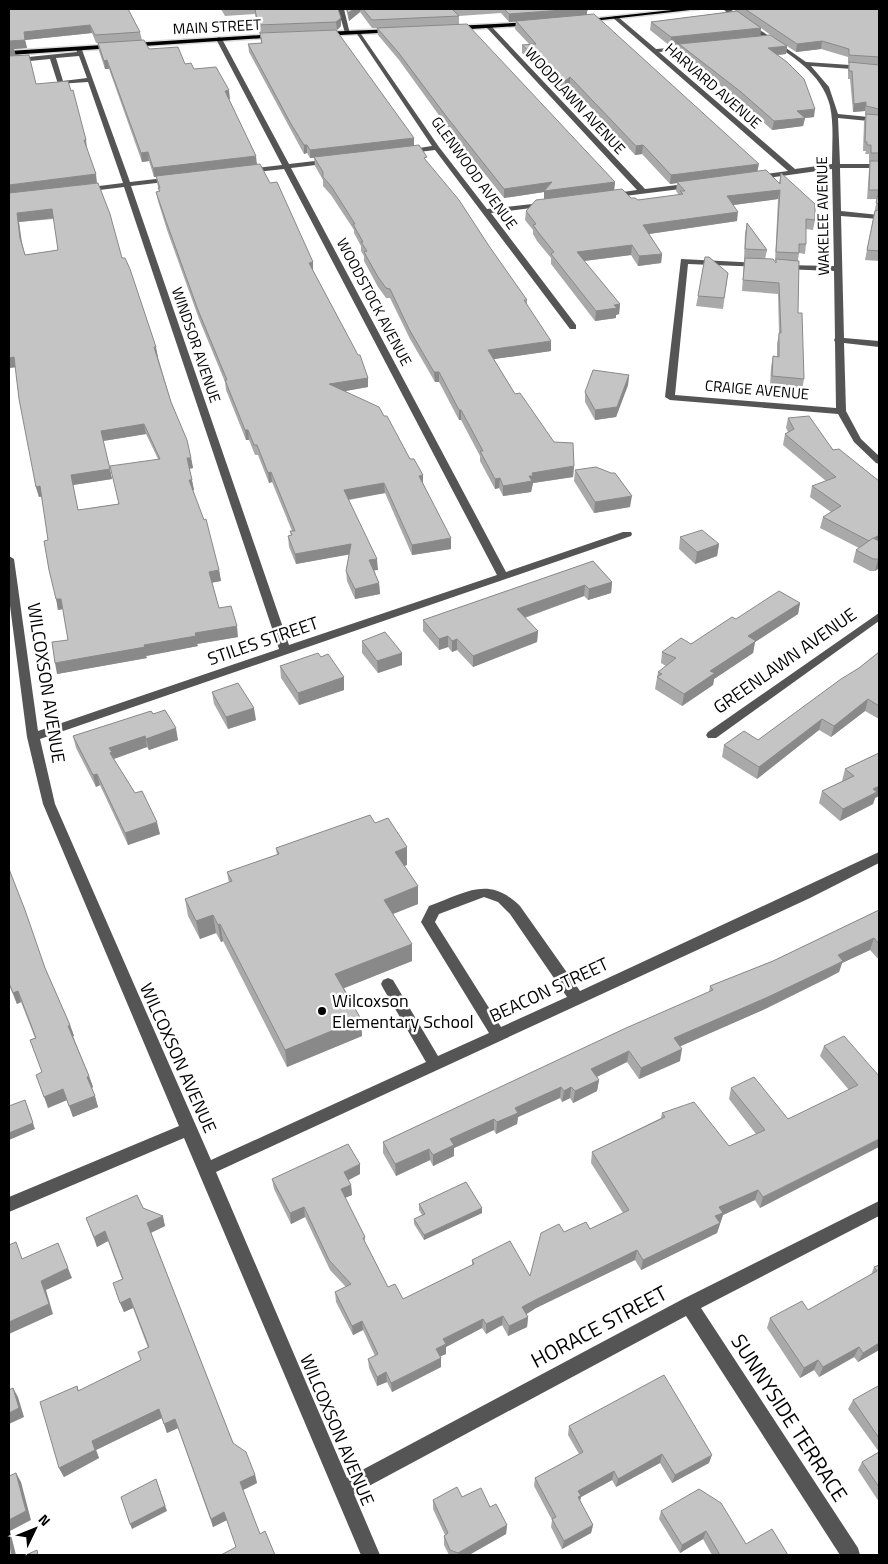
<svg xmlns="http://www.w3.org/2000/svg" width="888" height="1564" viewBox="0 0 888 1564" font-family="'Titillium Web',sans-serif">
<style>
.lines{fill:none;stroke-linecap:round;stroke-linejoin:round}
.major-casing{stroke:#dbdbdb;stroke-width:3}
.minor{fill:#555;fill-rule:evenodd}
.major{fill:#000;fill-rule:evenodd}
.wall{fill:#a9a9a9;fill-rule:evenodd}
.shaded-wall{fill:#898989}
.building{fill:#c4c4c4;stroke:#898989;fill-rule:evenodd}
.poi-dot{fill:#000;stroke:#fff;stroke-width:2}
.labels{text-anchor:middle;stroke-width:5;stroke-linejoin:round;paint-order:stroke}
.far-street-label{font-size:15px;fill:#000;stroke:#fff}
.street-label{font-size:18px;fill:#000;stroke:#fff}
.poi-label{font-size:18px;fill:#000;stroke:#fff;text-anchor:start}
.near-street-label{font-size:21px;fill:#000;stroke:#fff}
</style>
<rect width="100%" height="100%" fill="#fff"/>
<g class="lines">
<!-- major casing -->
<g class="major-casing">
<g id="major">
<polygon points="681,9 699,9 584,22 581,20"/>
<polygon points="532,22 534,25 455,30 452,28 455,26"/>
<polygon points="395,29 397,32 322,36 319,34 322,32"/>
<polygon points="277,34 279,37 9,55 9,51"/>
</g>
</g>
<!-- minor -->
<g class="minor">
<polygon points="338,9 344,9 350,34 345,33"/>
<path d="M723,9H730L806,62L879,67V71L811,66L829,87L838,114L879,118V122L838,118L840,164H879V168H840L841,211L879,215V219L841,216L844,338L879,341V347L844,343L846,411L861,439L879,456V464L876,463L854,442L838,414L670,400L665,397L681,259L760,263H763V267L688,264L675,395L836,408L835,342L834,340L835,338L834,271L782,269L778,267L782,265L834,266L832,169L752,180V176L788,171L612,17L617,16L656,49L696,46L694,49L659,52L795,169L832,164C832,145 834,125 830,106C819,59 756,39 723,9Z"/>
<polygon points="487,26 491,26 645,189 693,183 696,183 696,187 609,198 609,194 637,190 487,28"/>
<polygon points="355,31 359,31 439,147 487,209 550,202 551,204 547,206 491,213 576,325 576,329 570,329 435,150 403,154 402,152 406,150 432,146"/>
<path d="M219,37L222,39L289,164L332,159L336,161L332,163L291,168L506,572L623,532H631L632,534L631,536L40,739L55,804L211,1160L426,1062L383,988L381,984L383,980L388,978L393,980L438,1056L489,1033L421,922L429,906C466,893 488,875 520,906L580,991L879,852V863L810,898L216,1172L347,1478L683,1299L879,1201V1216L701,1308L858,1548L860,1555H840L686,1316L354,1494L380,1555H361L184,1138L9,1212V1197L179,1126L43,804L27,737L9,598V556L14,559L38,731L279,649L124,187L83,192L79,190L83,188L123,183L88,82L58,84L50,59L9,63V59L77,52L76,48L81,47L130,182L173,177L177,179L173,181L131,186L289,645L497,575L284,169L247,173L243,171L247,169L282,165L216,39ZM79,56L87,78L63,81L56,58ZM484,897L498,902L510,914L567,997L501,1027L435,922L439,914Z"/>
<polygon points="879,613 879,621 716,738 708,738 706,735 708,732"/>
</g>
<!-- major -->
<use href="#major" class="major"/>
</g>
<!-- wall -->
<g class="wall">
<path d="M9,9L140,32L142,40L149,49L185,64L194,69L230,99H229L257,164L313,271L368,378V387L345,391L384,416L410,459L423,483L451,549L412,555L385,493L349,500L378,570H374L379,583L380,594L355,599L347,581L346,571L349,554L296,564L289,547L288,536H291L290,531H292L272,482L269,483L258,455H255L249,440H246L226,390L225,382L199,319L167,230L158,201L156,192H159L156,177H154L149,161L142,162L109,69H105L99,51L98,43H96L92,33L25,40L27,48L14,49L15,56L36,84L87,148L97,183L122,258L158,357L171,402L191,458L193,468L189,469L194,490H193L219,570L221,581L212,582L219,608L238,637L197,644L198,646L146,656L147,658L57,674L68,640L63,609L58,610L42,497H39L36,487L16,367L9,368ZM54,219L58,250L25,255L22,242L19,222ZM146,434L158,459L118,504L78,510L73,485L112,479L103,441Z"/>
<polygon points="221,9 338,9 341,18 341,26 337,30 259,33 255,14 225,16"/>
<path d="M346,9H589L587,11V15L758,171L779,183L781,173L815,220L813,230L806,229V244L805,254L799,253L798,260V313L804,379L802,390L770,387L771,367L773,356L777,357V344L779,333L778,294L742,291L744,260L745,233L747,223L767,250L765,259L776,263V261H775L778,199L733,205L737,221L649,234L662,254L661,263L638,266L631,255L584,261L620,304L619,314L616,315V318L595,321L551,264V258L537,241L533,234V230L525,220L526,211L544,199V192L504,198L446,125L399,60L378,35L377,28H372L360,12L349,21ZM501,13L509,22L519,21H516L515,29L529,44L522,45V53L565,90L570,85L635,155L642,154L670,184L677,183L676,191L679,195L638,200L631,198L614,190L615,182L459,24V16Z"/>
<path d="M733,9H879V261L865,260L877,199H867L869,170L870,162H869V154H865L866,151H863L864,122L866,115H865V111L853,112L850,79H848V71L849,63H848V57L821,49L796,52L787,46L786,54L777,55L814,117L805,118L803,126L772,130L740,101L678,52V45L670,46L650,30L651,22L736,11ZM761,28L776,39L760,36Z"/>
<polygon points="260,33 414,146 427,162 527,300 527,305 551,351 494,359 515,394 574,466 573,477 533,483 531,492 503,496 499,488 495,489 480,461 480,456 461,420 459,420 439,382 435,382 410,339 390,298 386,298 378,287 364,261 364,256 361,251 361,246 354,233 354,230 331,195 323,186 323,180 315,166 314,158 310,158 307,153 304,154 292,132 249,52 248,44 261,43"/>
<polygon points="728,273 723,309 696,306 698,296"/>
<polygon points="629,375 628,385 616,417 595,420 585,402 585,392"/>
<polygon points="788,418 879,481 879,568 875,571 870,571 853,562 856,550 859,548 820,528 823,517 831,512 810,497 812,486 826,481 783,445 785,434 788,432 786,428"/>
<polygon points="575,470 630,507 594,513 574,481"/>
<polygon points="680,537 719,544 717,556 695,564 679,549"/>
<polygon points="593,561 612,582 611,593 588,600 584,596 525,618 538,631 537,642 473,667 457,650 452,652 448,647 439,650 423,631 423,620"/>
<polygon points="800,603 798,614 755,642 753,653 714,679 713,685 682,706 655,689 658,672 666,666 661,663 662,652 691,644 736,619"/>
<polygon points="362,641 402,653 402,665 378,673 362,653"/>
<polygon points="879,652 879,719 865,711 831,737 819,730 757,779 722,757 724,745 758,740 859,668"/>
<polygon points="321,657 344,690 299,705 281,678 280,666"/>
<polygon points="212,692 256,720 228,729 214,704"/>
<polygon points="151,711 178,740 149,750 147,747 114,759 160,834 128,845 100,785 96,787 76,748 73,736"/>
<polygon points="879,753 879,796 875,798 873,804 840,821 819,803 822,791 842,781 845,769"/>
<polygon points="375,823 407,865 404,866 418,904 393,914 412,961 344,988 361,1019 362,1036 287,1067 223,941 221,942 216,933 200,939 188,916 185,899 229,883 227,872 277,855 276,848"/>
<polygon points="9,869 45,968 70,1025 74,1036 73,1036 89,1076 93,1087 92,1088 98,1107 73,1117 67,1100 48,1108 42,1072 30,1040 35,1038 21,1002 17,1004 9,985"/>
<polygon points="879,910 879,960 870,950 842,963 839,972 828,978 765,1009 680,1046 680,1061 639,1079 627,1062 597,1077 599,1080 597,1091 573,1103 570,1098 562,1102 560,1098 518,1117 517,1124 496,1134 494,1130 454,1148 454,1156 433,1166 430,1160 396,1176 383,1153 383,1142 709,992 710,986 773,961"/>
<polygon points="824,1046 879,1076 760,1208 755,1200 723,1215 717,1233 641,1270 635,1260 536,1308 526,1314 528,1317 527,1327 508,1336 502,1325 486,1334 482,1328 446,1347 446,1354 440,1356 441,1358 441,1367 392,1392 387,1382 377,1386 369,1368 368,1359 375,1356 363,1330 353,1335 336,1302 335,1292 346,1287 330,1270 305,1217 291,1224 274,1189 272,1179 360,1174 348,1180 351,1185 352,1195 345,1198 365,1237 365,1243 388,1287 403,1299 472,1265 472,1260 530,1276 564,1232 590,1229 623,1213 591,1163 592,1152 661,1118 662,1113 729,1146 756,1134 729,1099 731,1088 788,1119 849,1090 820,1056"/>
<polygon points="419,1204 482,1208 482,1213 424,1240 414,1224 414,1219 422,1215 419,1210"/>
<polygon points="143,1208 165,1226 151,1233 233,1443 255,1475 257,1483 243,1490 236,1547 227,1520 213,1527 178,1428 167,1433 162,1418 96,1450 99,1458 64,1477 59,1468 77,1386 79,1391 141,1360 148,1348 133,1308 124,1312 116,1293 122,1279 108,1241 97,1247 86,1218"/>
<polygon points="879,1265 879,1350 858,1362 854,1357 819,1377 814,1370 800,1378 767,1328 770,1318 808,1310 871,1275 874,1267"/>
<polygon points="879,1388 879,1502 858,1470 862,1462 879,1452 848,1409 853,1400"/>
<polygon points="569,1426 709,1463 672,1483 660,1463 616,1487 612,1480 581,1497 580,1501 593,1525 591,1533 562,1549 551,1527 552,1520 534,1486 535,1478 579,1454 568,1435"/>
<polygon points="462,1497 490,1507 507,1525 506,1534 469,1555 449,1555 444,1545 444,1536 445,1535 433,1509 433,1500"/>
<polygon points="661,1511 746,1544 788,1555 712,1555 703,1539 680,1553 659,1519"/>
</g>
<!-- shaded-wall -->
<g class="shaded-wall">
<polygon points="354,9 360,9 360,12 349,21 348,13"/>
<polygon points="576,9 589,9 587,11 587,16 509,22 509,14"/>
<polygon points="341,18 341,26 337,30 336,22"/>
<polygon points="90,25 92,33 25,40 24,32"/>
<polygon points="761,28 760,37 679,44 678,45 670,46 671,37"/>
<polygon points="25,40 27,48 14,49 16,56 9,58 9,41"/>
<polygon points="822,41 821,49 796,52 797,44"/>
<polygon points="787,46 786,54 767,56 768,48"/>
<polygon points="107,60 109,69 105,69 104,61"/>
<polygon points="570,77 570,85 565,90 565,81"/>
<polygon points="229,90 230,99 226,99 225,91"/>
<polygon points="866,102 865,111 853,112 854,104"/>
<polygon points="815,109 814,117 805,118 803,126 772,130 774,121 797,111"/>
<polygon points="414,138 414,146 310,158 310,150"/>
<polygon points="84,140 86,140 87,148 85,149"/>
<polygon points="304,145 307,145 307,153 304,154"/>
<polygon points="643,145 642,154 635,155 636,146"/>
<polygon points="148,152 149,161 142,162 141,153"/>
<polygon points="256,156 257,165 154,177 153,168"/>
<polygon points="759,164 757,173 677,182 677,183 670,184 671,175"/>
<polygon points="96,174 97,183 9,194 9,185"/>
<polygon points="552,182 615,182 614,191 544,200 544,192 504,198 504,189"/>
<polygon points="780,190 778,199 726,206 727,196"/>
<polygon points="52,209 54,218 19,222 22,247 20,238 17,213"/>
<polygon points="738,212 737,221 642,235 643,225"/>
<polygon points="632,245 631,255 576,262 577,252"/>
<polygon points="662,254 661,263 638,266 639,256"/>
<polygon points="313,262 313,272 309,263"/>
<polygon points="620,304 619,314 616,315 616,318 595,321 596,311 614,305"/>
<polygon points="551,341 551,351 488,360 488,350"/>
<polygon points="154,347 156,347 158,357 156,357"/>
<polygon points="14,357 17,367 9,368 9,358"/>
<polygon points="434,372 439,372 439,382 435,382"/>
<polygon points="629,375 628,385 616,417 595,420 595,410"/>
<polygon points="368,378 368,387 329,394 329,384"/>
<rect x="459" y="410" width="2" height="10"/>
<polygon points="144,424 146,434 103,441 101,431"/>
<polygon points="245,430 248,430 249,440 246,440"/>
<polygon points="187,458 191,458 193,468 188,469"/>
<polygon points="574,466 573,477 533,483 531,492 503,496 503,486 529,476 532,473"/>
<polygon points="110,469 112,479 73,485 71,475"/>
<polygon points="271,472 272,482 269,483 268,473"/>
<polygon points="423,475 423,486 419,476"/>
<polygon points="500,478 499,488 495,489 495,479"/>
<polygon points="189,480 192,480 194,490 191,491"/>
<polygon points="384,483 385,493 345,500 344,490"/>
<polygon points="40,486 42,496 39,497 36,487"/>
<polygon points="632,496 630,507 594,513 595,502"/>
<polygon points="879,535 879,545 869,541"/>
<polygon points="451,538 451,549 412,555 412,545"/>
<polygon points="351,544 352,554 296,564 295,554"/>
<polygon points="719,544 717,556 695,564 697,552"/>
<polygon points="879,558 879,568 875,571 878,559"/>
<polygon points="377,559 378,570 370,571 369,560"/>
<polygon points="219,570 221,581 211,583 209,572"/>
<polygon points="612,582 611,593 588,600 589,589"/>
<polygon points="379,583 380,594 355,599 355,589"/>
<polygon points="585,585 584,596 517,620 517,609"/>
<polygon points="56,599 61,599 63,609 58,610"/>
<polygon points="800,603 798,614 755,642 753,653 714,679 713,685 682,706 684,694 748,636"/>
<polygon points="237,626 238,637 197,644 198,646 146,656 147,658 57,674 55,663 144,645 195,633"/>
<polygon points="538,631 537,642 473,667 473,656"/>
<polygon points="448,636 448,647 439,650 439,639"/>
<polygon points="457,639 457,650 452,652 452,641"/>
<polygon points="402,653 402,665 378,673 377,661"/>
<polygon points="344,677 344,690 299,705 298,693"/>
<polygon points="868,699 865,711 831,737 834,726"/>
<polygon points="254,708 256,720 228,729 226,717"/>
<polygon points="822,719 819,730 757,779 759,767"/>
<polygon points="176,728 178,740 149,750 146,739"/>
<polygon points="145,736 147,747 113,759 110,753 109,748"/>
<polygon points="97,774 100,785 96,787 93,775"/>
<polygon points="879,786 879,796 875,798 873,804 840,821 843,809 873,789"/>
<polygon points="157,822 160,834 128,845 125,833"/>
<polygon points="407,847 407,865 395,869 395,852"/>
<polygon points="418,886 418,904 385,917 384,900"/>
<polygon points="213,915 216,933 200,939 196,921"/>
<polygon points="220,924 223,941 221,942 218,925"/>
<polygon points="874,938 870,950 842,963 839,972 765,1009 672,1050 674,1038 838,955"/>
<polygon points="412,944 412,961 337,991 335,974"/>
<polygon points="18,991 21,1002 17,1004 13,993"/>
<polygon points="361,1019 362,1036 287,1067 285,1050"/>
<polygon points="70,1025 74,1036 72,1037 68,1026"/>
<polygon points="682,1049 680,1061 639,1079 641,1068"/>
<polygon points="629,1051 627,1062 590,1080 591,1069"/>
<polygon points="89,1076 93,1087 91,1088 87,1077"/>
<polygon points="599,1080 597,1091 573,1103 575,1091"/>
<polygon points="561,1087 560,1098 518,1117 517,1124 496,1134 497,1122 515,1108"/>
<polygon points="571,1087 570,1098 562,1102 564,1091"/>
<polygon points="63,1089 67,1100 48,1108 44,1097"/>
<polygon points="95,1096 98,1107 73,1117 69,1106"/>
<polygon points="27,1105 35,1129 9,1140 9,1133"/>
<polygon points="494,1119 494,1130 454,1148 454,1156 433,1166 433,1155 450,1139"/>
<polygon points="879,1139 879,1147 760,1208 763,1197"/>
<polygon points="429,1149 430,1160 396,1176 395,1164"/>
<polygon points="360,1164 360,1174 345,1182 344,1172"/>
<polygon points="351,1185 352,1195 342,1199 341,1189"/>
<polygon points="758,1190 755,1200 723,1215 717,1233 641,1270 643,1260 715,1216 719,1207"/>
<polygon points="304,1207 305,1217 291,1224 290,1213"/>
<polygon points="482,1208 482,1213 424,1240 424,1235"/>
<polygon points="163,1216 165,1226 150,1233 147,1223"/>
<polygon points="105,1231 108,1241 97,1247 94,1237"/>
<polygon points="637,1250 635,1260 536,1308 522,1317 522,1307 537,1299"/>
<polygon points="68,1268 72,1278 46,1290 53,1314 9,1334 9,1322 41,1281"/>
<polygon points="130,1298 133,1308 124,1312 120,1303"/>
<polygon points="503,1316 502,1325 486,1334 486,1324"/>
<polygon points="528,1317 527,1327 508,1336 509,1326"/>
<polygon points="483,1319 482,1328 446,1347 446,1354 437,1358 436,1349 443,1339"/>
<polygon points="362,1321 363,1330 353,1335 352,1326"/>
<polygon points="879,1343 879,1350 858,1362 863,1353"/>
<polygon points="859,1347 854,1357 819,1377 823,1367"/>
<polygon points="441,1358 441,1367 392,1392 391,1383"/>
<polygon points="818,1360 814,1370 800,1378 804,1368"/>
<polygon points="386,1372 387,1382 377,1386 377,1377"/>
<polygon points="13,1388 18,1397 24,1417 9,1424 9,1413"/>
<polygon points="159,1409 162,1418 96,1450 99,1458 64,1477 59,1468 92,1441"/>
<polygon points="175,1419 178,1428 167,1433 164,1424"/>
<polygon points="662,1454 660,1463 616,1487 618,1479"/>
<polygon points="712,1455 709,1463 672,1483 675,1475"/>
<polygon points="614,1471 612,1480 581,1497 579,1504 576,1505 578,1491"/>
<polygon points="16,1473 21,1482 31,1520 10,1531 16,1555 12,1555 9,1541 9,1520"/>
<polygon points="255,1475 257,1483 243,1490 240,1482"/>
<polygon points="156,1479 167,1511 132,1529 130,1524"/>
<polygon points="224,1512 227,1520 213,1527 211,1519"/>
<polygon points="507,1525 506,1534 469,1555 458,1555 458,1553"/>
<polygon points="593,1525 591,1533 562,1549 564,1541"/>
<polygon points="706,1531 703,1539 680,1553 682,1545"/>
</g>
<!-- building -->
<g class="building">
<polygon points="9,9 128,9 140,32 95,35 90,25 24,32 25,40 9,41"/>
<polygon points="255,9 338,9 341,18 336,22 258,25"/>
<polygon points="347,9 354,9 348,13"/>
<polygon points="363,9 452,9 459,16 372,20"/>
<polygon points="504,9 576,9 509,14"/>
<polygon points="745,9 879,9 879,57 849,55 849,49 822,41 797,44"/>
<polygon points="737,11 761,28 671,37 651,22"/>
<polygon points="594,14 759,164 671,175 643,145 636,146 570,77 565,81 522,45 536,44 516,21"/>
<polygon points="467,24 615,182 544,191 552,182 504,189 446,116 398,52 377,28"/>
<polygon points="336,30 414,138 310,150 307,145 304,145 291,124 248,44 262,43 260,33"/>
<polygon points="770,35 787,46 768,48 787,62 804,79 815,109 797,111 805,118 774,121 741,92 679,44"/>
<polygon points="144,40 149,49 178,47 185,64 191,63 194,69 216,67 229,90 225,91 256,156 153,168 148,152 141,153 107,60 104,61 98,43"/>
<polygon points="29,55 36,84 68,81 71,91 73,90 86,140 84,140 96,174 9,185 9,56"/>
<polygon points="849,62 879,65 879,109 866,106 866,102 854,104 852,71 849,71"/>
<polygon points="866,114 879,115 879,153 871,153 871,145 867,145 867,142 865,142"/>
<polygon points="419,145 427,157 424,158 459,200 489,246 527,300 524,300 551,341 488,350 515,394 520,393 554,442 573,443 574,466 532,473 533,476 529,476 532,481 503,486 500,478 495,479 480,451 483,451 461,410 459,410 439,372 434,372 409,329 390,289 386,288 378,277 364,252 367,251 361,242 363,242 353,224 355,224 331,186 323,177 323,172 314,157"/>
<polygon points="870,161 879,161 879,204 876,203 879,190 869,190"/>
<polygon points="260,164 270,183 277,182 313,262 309,263 358,355 360,355 368,378 329,384 379,407 384,416 387,416 410,459 414,459 423,475 419,476 451,538 412,545 384,483 344,490 377,559 369,560 379,583 355,589 346,571 351,544 295,554 288,536 292,535 290,531 295,531 271,472 268,473 257,445 254,445 248,430 245,430 225,380 227,380 198,310 166,221 156,192 160,191 158,188 160,188 156,176"/>
<polygon points="766,170 780,184 781,173 815,204 815,220 806,219 806,244 799,244 799,253 776,252 780,190 727,196 738,212 643,225 662,254 639,256 632,245 577,252 620,304 614,305 617,308 596,311 551,254 554,252 538,232 533,225 536,224 526,211 536,200 622,189 631,198 635,198 638,200 683,194 680,191 685,191 677,182"/>
<path d="M98,183L110,214L122,258H125L130,269L156,347H154L171,402L187,440L191,458H187L192,480H189L204,520L206,519L219,570L209,572L219,608L231,606L237,626L195,633L196,636L144,645L145,647L55,663L52,642L68,640L61,599H56L49,570L44,541L48,540L40,486L36,487L19,399L14,357L9,358V193ZM52,209L58,250L25,255L20,238L17,213ZM144,424L160,459L110,466L119,504L78,510L71,475L110,469L101,431Z"/>
<polygon points="879,210 879,251 867,250 875,211"/>
<polygon points="747,223 767,250 745,249"/>
<polygon points="705,257 709,257 728,273 724,298 698,296"/>
<polygon points="745,258 773,259 776,263 776,259 799,261 798,313 802,313 804,379 772,376 773,356 779,357 779,333 781,333 779,283 743,280"/>
<polygon points="593,370 629,375 617,407 595,410 585,392"/>
<polygon points="809,416 833,450 839,449 879,481 879,535 869,541 823,517 841,506 812,486 836,477 785,434 794,429 788,418"/>
<polygon points="596,467 611,473 615,473 632,496 595,502 575,470"/>
<polygon points="702,530 719,544 697,552 680,537"/>
<polygon points="873,538 879,541 879,558 878,559 873,559 856,550"/>
<polygon points="593,561 612,582 589,589 585,585 517,609 538,631 473,656 457,639 452,641 448,636 439,639 423,620"/>
<polygon points="779,591 800,603 748,636 756,641 710,671 715,673 684,694 657,677 662,674 658,672 676,658 662,652 681,638 691,644 732,617 736,619"/>
<polygon points="385,632 402,653 377,661 362,641"/>
<polygon points="879,652 879,706 868,699 834,726 822,719 759,767 724,745 744,731 758,740 841,679 859,668"/>
<polygon points="318,653 321,657 328,654 344,677 298,693 280,666"/>
<polygon points="238,683 254,708 226,717 212,692"/>
<polygon points="165,710 176,728 146,739 145,736 109,748 112,752 110,753 135,793 142,791 157,822 125,833 97,774 93,775 73,736 151,711 153,714"/>
<polygon points="879,753 879,786 873,789 877,792 843,809 822,791 854,776 845,769"/>
<polygon points="370,815 375,823 388,818 407,847 395,852 418,886 384,900 412,944 335,974 361,1019 285,1050 220,924 218,925 213,915 196,921 185,899 232,881 227,872 279,854 276,848"/>
<polygon points="9,869 25,910 45,968 70,1025 68,1026 89,1076 87,1077 95,1096 69,1106 63,1089 44,1097 36,1075 42,1072 30,1040 36,1038 18,991 13,993 9,983"/>
<polygon points="879,910 879,944 874,938 838,955 843,961 831,967 768,997 674,1038 682,1049 641,1068 629,1051 591,1069 599,1080 575,1091 571,1087 564,1091 561,1087 515,1108 518,1113 497,1122 494,1119 450,1139 454,1145 433,1155 429,1149 395,1164 383,1142 626,1028 713,990 710,986 773,961"/>
<polygon points="844,1036 879,1076 879,1139 763,1197 758,1190 719,1207 723,1213 715,1216 720,1223 643,1260 637,1250 537,1299 522,1307 528,1317 509,1326 503,1316 486,1324 483,1319 443,1339 446,1344 436,1349 441,1358 391,1383 386,1372 377,1377 368,1359 378,1354 362,1321 352,1326 335,1292 351,1284 329,1260 304,1207 290,1213 272,1179 348,1144 360,1164 344,1172 351,1185 341,1189 365,1237 363,1238 388,1287 395,1284 403,1299 474,1264 472,1260 510,1241 530,1276 541,1233 559,1224 564,1232 586,1222 590,1229 629,1210 592,1152 665,1117 662,1113 694,1102 729,1146 765,1130 731,1088 754,1077 788,1119 858,1085 824,1046"/>
<polygon points="25,1100 33,1123 9,1133 9,1106"/>
<polygon points="466,1182 482,1208 424,1235 414,1219 425,1214 419,1204"/>
<polygon points="137,1195 143,1208 163,1216 147,1223 233,1443 246,1452 255,1475 240,1482 260,1534 265,1531 275,1555 221,1555 236,1547 224,1512 211,1519 175,1419 164,1424 159,1409 92,1441 95,1450 59,1468 40,1402 77,1386 78,1391 141,1360 138,1352 149,1347 130,1298 120,1303 113,1283 123,1279 105,1231 94,1237 86,1218"/>
<polygon points="16,1242 22,1259 58,1243 68,1268 41,1281 49,1304 9,1322 9,1245"/>
<polygon points="879,1265 879,1343 863,1353 859,1347 823,1367 818,1360 804,1368 770,1318 802,1301 808,1310 877,1271 874,1267"/>
<polygon points="664,1375 712,1455 675,1475 662,1454 618,1479 614,1471 578,1491 581,1496 578,1497 593,1525 564,1541 552,1519 556,1517 535,1478 583,1452 569,1426"/>
<polygon points="878,1386 879,1388 879,1438 853,1400"/>
<polygon points="13,1388 19,1408 9,1413 9,1390"/>
<polygon points="879,1452 879,1487 862,1462"/>
<polygon points="16,1473 26,1511 9,1520 9,1476"/>
<polygon points="156,1479 165,1506 130,1524 121,1497"/>
<polygon points="457,1487 462,1497 481,1488 490,1507 496,1504 507,1525 458,1553 450,1550 444,1536 448,1533 433,1500"/>
<polygon points="699,1489 721,1503 746,1544 772,1529 788,1555 720,1555 706,1531 682,1545 661,1511"/>
<polygon points="9,1541 12,1555 9,1555"/>
<polygon points="37,1550 38,1555 26,1555"/>
</g>
<!-- markers -->
<circle class="poi-dot" cx="322" cy="1011" r="5"/>
<g class="labels">
<!-- far-street labels -->
<g class="far-street-label">
<text transform="translate(217 27) rotate(-3)" y="5">MAIN STREET</text>
<text transform="translate(713 86) rotate(41)" y="5">HARVARD AVENUE</text>
<text transform="translate(575 101) rotate(47)" y="5">WOODLAWN AVENUE</text>
<text transform="translate(474 173) rotate(54)" y="5">GLENWOOD AVENUE</text>
<text transform="translate(823 216) rotate(-91)" y="5">WAKELEE AVENUE</text>
<text transform="translate(374 302) rotate(62)" y="5">WOODSTOCK AVENUE</text>
<text transform="translate(196 345) rotate(71)" y="5">WINDSOR AVENUE</text>
<text transform="translate(757 390) rotate(5)" y="5">CRAIGE AVENUE</text>
</g>
<!-- street labels -->
<g class="street-label">
<text transform="translate(263 641) rotate(-19)" y="6">STILES STREET</text>
<text transform="translate(785 661) rotate(-35)" y="6">GREENLAWN AVENUE</text>
<text transform="translate(46 683) rotate(81)" y="6">WILCOXSON AVENUE</text>
<text transform="translate(549 990) rotate(-25)" y="6">BEACON STREET</text>
<text transform="translate(178 1058) rotate(66)" y="6">WILCOXSON AVENUE</text>
<text transform="translate(337 1430) rotate(67)" y="6">WILCOXSON AVENUE</text>
</g>
<!-- poi labels -->
<g class="poi-label">
<text x="332" y="1007">Wilcoxson<tspan x="332" dy="21">Elementary School</tspan></text>
</g>
<!-- near-street labels -->
<g class="near-street-label">
<text transform="translate(599 1327) rotate(-28)" y="7">HORACE STREET</text>
<text transform="translate(789 1418) rotate(57)" y="7">SUNNYSIDE TERRACE</text>
</g>
</g>
<!-- border -->
<rect width="888" height="1564" fill="none" stroke="#000000" stroke-width="20"/>
<!-- north arrow -->
<g transform="translate(35 1529) rotate(47)" stroke="#ffffff" stroke-width="4" paint-order="stroke">
<path d="M0-4L9 19L0 12L-9 19Z" fill="#000000"/>
<text y="-8" font-size="14" font-weight="bold" text-anchor="middle" fill="#000000">N</text>
</g>
</svg>
